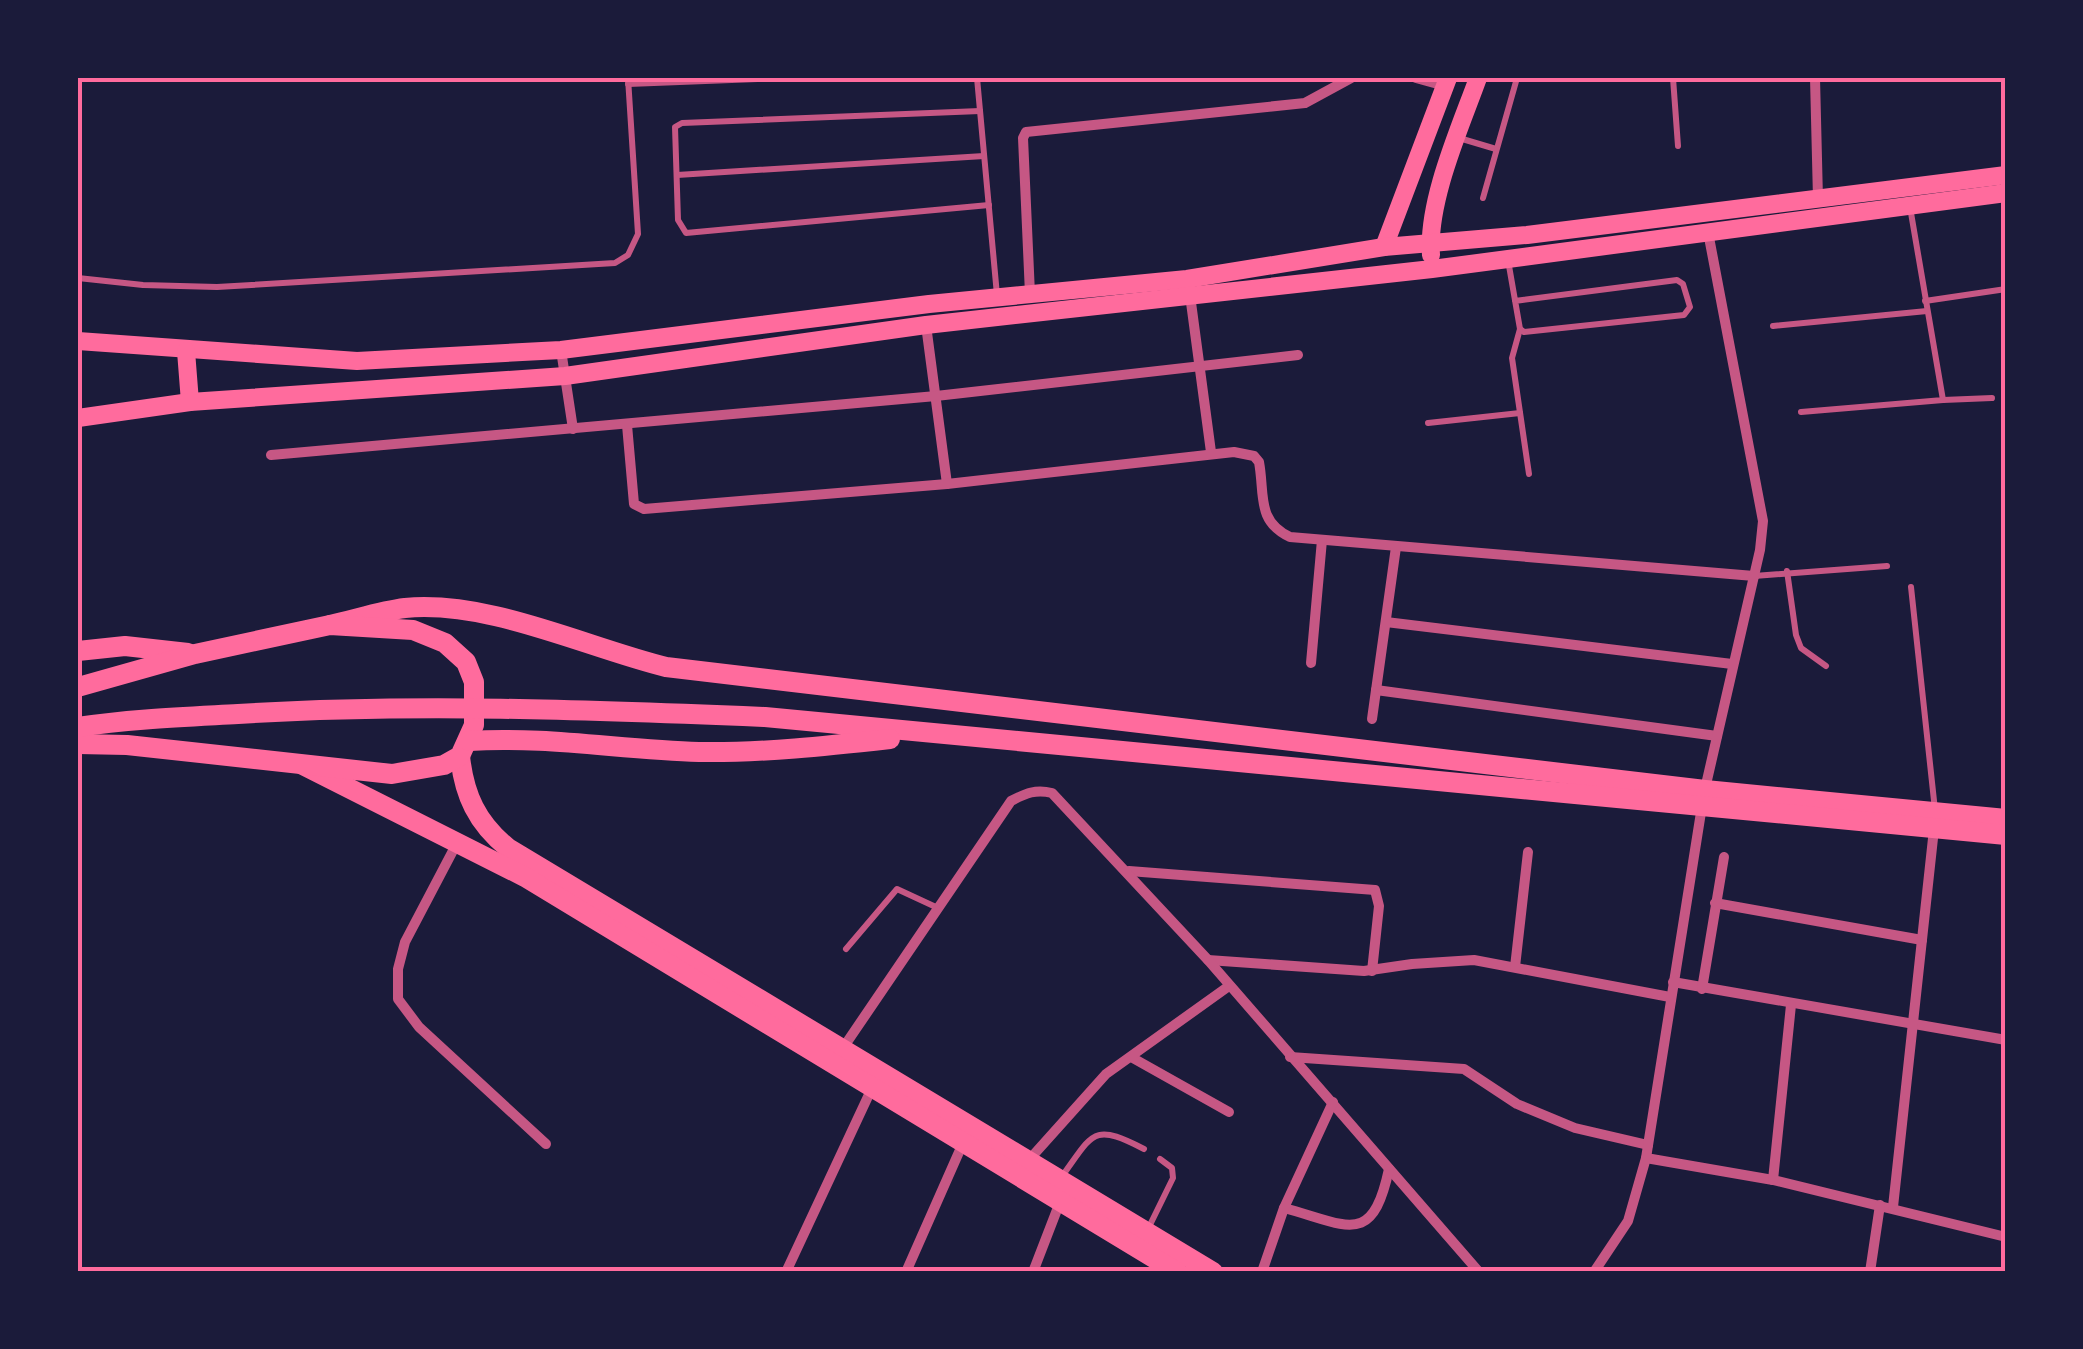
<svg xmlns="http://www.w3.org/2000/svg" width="2083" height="1349" viewBox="0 0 2083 1349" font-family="Arial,sans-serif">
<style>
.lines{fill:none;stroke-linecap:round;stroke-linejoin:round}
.service{stroke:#c65784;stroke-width:6}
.minor{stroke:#c65784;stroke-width:10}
.secondary{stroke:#ff6b9d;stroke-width:18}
.primary{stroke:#ff6b9d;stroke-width:20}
.trunk{stroke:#ff6b9d;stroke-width:20}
.neatline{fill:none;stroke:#ff6b9d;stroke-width:4}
</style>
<rect width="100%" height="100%" fill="#1b1b3a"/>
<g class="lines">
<!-- service -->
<g class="service">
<polyline points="977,78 997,295"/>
<polyline points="1673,78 1678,146"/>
<polyline points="628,84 781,78"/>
<polyline points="980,111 682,123 675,127 678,220 686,233 989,205"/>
<polyline points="1459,138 1496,149"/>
<polyline points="677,175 984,156"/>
<polyline points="1483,198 1517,78"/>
<polyline points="1508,260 1520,329 1524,332 1684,315 1690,307 1683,284 1677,280 1515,301"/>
<polyline points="78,278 143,285 217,287 615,263 628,255 638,234 628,78"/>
<polyline points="1925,301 2006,289"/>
<polyline points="1773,326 1927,311"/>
<polyline points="1520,329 1512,358 1529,474"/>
<polyline points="1943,400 1992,398"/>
<polyline points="1801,412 1943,400 1910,207"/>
<polyline points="1428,423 1520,413"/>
<polyline points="1787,571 1796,635 1801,648 1826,666"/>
<polyline points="1754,576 1887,566"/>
<polyline points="1911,587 1935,810"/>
<polyline points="846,949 897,889 938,908"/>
<path d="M1063,1175C1094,1132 1093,1123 1144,1149"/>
<polyline points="1147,1231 1173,1178 1172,1168 1160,1159"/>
</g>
<!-- minor -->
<g class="minor">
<polyline points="1416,78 1445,86"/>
<polyline points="1815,78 1818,199"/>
<polyline points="1030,294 1023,138 1026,132 1305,103 1351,78"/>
<polyline points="1190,295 1211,452"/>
<polyline points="926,325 947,484"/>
<polyline points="561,350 573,429"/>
<path d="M627,425L634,504L644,509L947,484L1234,452L1254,456L1259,462C1265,494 1256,521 1290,537L1754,576"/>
<polyline points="271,455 936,396 1298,355"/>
<polyline points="1386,622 1732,664"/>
<polyline points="1311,663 1322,540"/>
<polyline points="1376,690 1717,736"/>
<polyline points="1372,719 1396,547"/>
<polyline points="1705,789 1760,550 1763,521 1708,232"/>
<polyline points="457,843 405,942 398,969 398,999 419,1027 546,1144"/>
<polyline points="1129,871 1375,890 1379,906 1372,971"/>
<polyline points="1715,903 1922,940"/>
<polyline points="1208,960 1364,971 1412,964 1474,960 1670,997"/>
<polyline points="1515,967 1528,852"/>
<polyline points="1673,982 2006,1040"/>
<polyline points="1702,989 1724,857"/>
<path d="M843,1048L1011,801C1026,793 1036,789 1052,793L1208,960L1479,1272"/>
<polyline points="1131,1057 1229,1112"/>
<polyline points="1290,1057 1464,1069 1517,1104 1575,1128 1648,1145"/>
<polyline points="1646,1158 1773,1180 2006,1237"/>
<polyline points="1028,1161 1106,1074 1229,986"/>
<polyline points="1773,1180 1791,1005"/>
<polyline points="1893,1207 1934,829"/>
<path d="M1284,1208C1348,1225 1372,1248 1389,1169"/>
<polyline points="786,1272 872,1088"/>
<polyline points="906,1272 963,1143"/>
<polyline points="1033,1272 1060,1202"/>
<polyline points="1262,1272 1284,1208 1333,1102"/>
<polyline points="1594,1272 1628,1221 1646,1158 1702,806"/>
<polyline points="1870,1272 1880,1205"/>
</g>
<!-- secondary -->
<g class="secondary">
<polyline points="1384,247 1448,78"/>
<path d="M1431,255C1427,201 1460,128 1478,78"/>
<polyline points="78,341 357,361 561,350 929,304 1187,279 1384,247 1527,235 2006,175"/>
<polyline points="186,351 190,402"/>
<polyline points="78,418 190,402 565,376 926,325 1432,269 2006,193"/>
</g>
<!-- primary -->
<g class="primary">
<path d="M460,756C464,795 477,823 508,848L1213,1272"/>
<polyline points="303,765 525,877 1177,1272"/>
</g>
<!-- trunk -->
<g class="trunk">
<path d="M330,625C354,620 380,611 405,608C489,600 585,647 666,667L1705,790L2006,819"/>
<polyline points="78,651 125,646 188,653"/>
<polyline points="78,687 195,654 330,625 413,630 445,643 466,662 474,682 474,725 460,756 444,765 392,774 127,745 78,744"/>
<path d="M78,727C130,719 184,717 238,714C414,703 589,710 765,717L2006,835"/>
<path d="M469,741C546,736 622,750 699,752C763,753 827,746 890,739"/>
</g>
</g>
<!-- border -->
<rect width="2083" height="1349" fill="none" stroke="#1b1b3a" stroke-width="160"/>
<rect x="80" y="80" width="1923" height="1189" class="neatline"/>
</svg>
